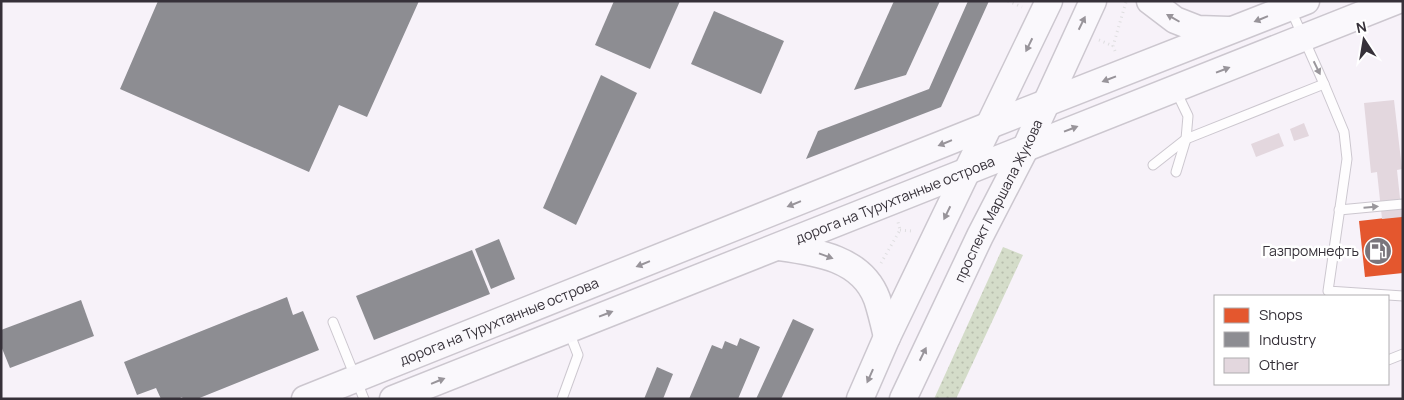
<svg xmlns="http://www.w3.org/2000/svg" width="1404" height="400" viewBox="0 0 1404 400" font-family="Manrope,sans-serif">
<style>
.grass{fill:url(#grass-dots)}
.shops{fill:#e4572e}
.industry{fill:#8d8d92}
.building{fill:#e3d7de}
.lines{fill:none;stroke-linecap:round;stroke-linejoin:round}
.lane-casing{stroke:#ccc7cf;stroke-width:11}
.secondary-casing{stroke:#ccc7cf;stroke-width:29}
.path{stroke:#dfdee0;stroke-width:3;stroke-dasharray:1 4;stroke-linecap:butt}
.lane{stroke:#fefdfe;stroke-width:9}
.secondary{stroke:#faf8fc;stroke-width:26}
.oneway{fill:#98949a}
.oneway2{fill:#9a979c}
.labels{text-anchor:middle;stroke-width:5;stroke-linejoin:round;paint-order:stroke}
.street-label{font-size:14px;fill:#363139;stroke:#fff}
.poi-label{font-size:14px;fill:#363139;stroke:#fff;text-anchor:end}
</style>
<defs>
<pattern id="grass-dots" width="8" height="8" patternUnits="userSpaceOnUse" patternTransform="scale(1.25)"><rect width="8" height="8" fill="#d4dcc9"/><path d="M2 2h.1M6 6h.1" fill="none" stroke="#b7bdad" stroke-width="1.8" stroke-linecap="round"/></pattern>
</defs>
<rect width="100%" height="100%" fill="#f7f2f9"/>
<!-- grass -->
<polygon class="grass" points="1003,247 1023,255 956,399 934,399"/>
<!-- shops -->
<polygon class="shops" points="1403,216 1403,273 1365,277 1359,221"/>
<!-- industry -->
<g class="industry">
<polygon points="158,1 419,1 367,117 339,105 309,172 120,89"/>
<polygon points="614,1 680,1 650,69 595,45"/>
<polygon points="894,1 940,1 906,75 854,90"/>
<polygon points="968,1 989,1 941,107 806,159 818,131 929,89"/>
<polygon points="714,11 784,41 761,94 691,64"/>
<polygon points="601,75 637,93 576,225 543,208"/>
<polygon points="499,239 515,279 491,289 475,249"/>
<polygon points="472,250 490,294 374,340 356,296"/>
<polygon points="287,297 293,315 303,311 319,350 197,399 183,399 182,397 178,399 161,399 156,388 137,395 124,362"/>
<polygon points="81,300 94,336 10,368 1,346 1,330"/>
<polygon points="793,319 814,329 781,399 756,399"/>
<polygon points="740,338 760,347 738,399 689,399 712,345 722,349 725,341 737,346"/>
<polygon points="657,367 673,374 663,399 644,399"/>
</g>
<!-- building -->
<g class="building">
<polygon points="1394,100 1402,169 1397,170 1402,217 1382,219 1377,172 1371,173 1364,103"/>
<polygon points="1304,123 1309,136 1294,141 1290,129"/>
<polygon points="1279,133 1284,146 1256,157 1251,144"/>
</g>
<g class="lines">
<!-- lane casing -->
<g class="lane-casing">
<g id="lane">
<polyline points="1291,10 1324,84 1344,132 1347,159 1328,291 1403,296"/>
<polyline points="1153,165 1186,139 1324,84"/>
<polyline points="1176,172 1186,139 1188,116 1176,91"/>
<polyline points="1339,210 1403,204"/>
<polyline points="333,322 364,399"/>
<polyline points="1388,360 1403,354"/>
<polyline points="562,399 578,355 569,332"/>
</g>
</g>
<!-- secondary casing -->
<g class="secondary-casing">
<g id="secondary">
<polyline points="1150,1 1175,20 1198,29 1228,30"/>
<path d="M779,247C816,252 862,258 877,299C881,311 884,324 887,337"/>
<path id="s1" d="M305,399L990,125L1306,1"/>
<path id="s2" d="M393,399L1396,1"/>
<polyline points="860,399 887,337 1049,1"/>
<path id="s3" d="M903,399L980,236L1026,147L1093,1"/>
</g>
</g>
<!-- path -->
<g class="path">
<polyline points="1008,1 1022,7"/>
<polyline points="1099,40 1113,46"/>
<polyline points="1115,51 1113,46 1126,2"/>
<polyline points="900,230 912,231"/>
<polyline points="881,263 900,230 898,222"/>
</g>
<!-- lane -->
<use href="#lane" class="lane"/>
<!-- secondary -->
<use href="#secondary" class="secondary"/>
</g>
<!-- one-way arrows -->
<defs><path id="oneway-solid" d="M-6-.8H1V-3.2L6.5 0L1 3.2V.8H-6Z" transform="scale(1.25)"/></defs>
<g class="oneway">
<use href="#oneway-solid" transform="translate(1173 18) rotate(-150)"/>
<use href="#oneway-solid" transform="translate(1261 19) rotate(158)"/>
<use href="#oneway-solid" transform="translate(1082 23) rotate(-64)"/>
<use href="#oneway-solid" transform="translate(1029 45) rotate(116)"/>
<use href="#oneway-solid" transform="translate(1223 70) rotate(-21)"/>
<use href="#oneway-solid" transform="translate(1109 79) rotate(159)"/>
<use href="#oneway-solid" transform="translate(1071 129) rotate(-21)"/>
<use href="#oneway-solid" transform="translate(945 143) rotate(158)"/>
<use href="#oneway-solid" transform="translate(794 204) rotate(158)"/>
<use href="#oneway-solid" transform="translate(947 213) rotate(116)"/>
<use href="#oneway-solid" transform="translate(826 256) rotate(20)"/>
<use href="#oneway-solid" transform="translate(643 264) rotate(158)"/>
<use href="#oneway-solid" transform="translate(606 314) rotate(-21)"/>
<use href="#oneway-solid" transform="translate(923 354) rotate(-64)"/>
<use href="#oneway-solid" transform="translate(870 376) rotate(114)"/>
<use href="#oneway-solid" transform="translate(438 381) rotate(-22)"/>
</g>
<g class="oneway2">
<use href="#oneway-solid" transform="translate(1317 68) rotate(64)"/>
<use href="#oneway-solid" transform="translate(1371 207) rotate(-5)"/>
</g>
<!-- icons -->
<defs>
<g id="fuel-disc" transform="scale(1.4375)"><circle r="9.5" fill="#7a757c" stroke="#fff"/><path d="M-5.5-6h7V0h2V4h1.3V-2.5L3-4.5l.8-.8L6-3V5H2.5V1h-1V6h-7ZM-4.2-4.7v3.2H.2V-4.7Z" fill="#fff"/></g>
</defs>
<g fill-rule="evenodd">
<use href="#fuel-disc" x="1378" y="251"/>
</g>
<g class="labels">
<!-- street labels -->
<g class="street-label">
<text dy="5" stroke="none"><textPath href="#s2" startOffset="540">дорога на Турухтанные острова</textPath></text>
<text dy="5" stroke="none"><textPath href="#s3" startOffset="220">проспект Маршала Жукова</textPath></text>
<text dy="5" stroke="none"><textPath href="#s1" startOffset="209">дорога на Турухтанные острова</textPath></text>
</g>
<!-- poi labels -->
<g class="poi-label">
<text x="1359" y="256">Газпромнефть</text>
</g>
</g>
<!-- border -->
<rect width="1404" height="400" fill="none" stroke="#363139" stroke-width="5"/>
<!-- legend -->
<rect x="1214" y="295" width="175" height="90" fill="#ffffff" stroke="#afadb0"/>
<rect x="1224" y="308" width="25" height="15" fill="#e4572e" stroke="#afadb0"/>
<text x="1259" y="320" font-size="15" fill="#363139">Shops</text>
<rect x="1224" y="332" width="25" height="15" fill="#8d8d92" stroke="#afadb0"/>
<text x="1259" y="345" font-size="15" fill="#363139">Industry</text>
<rect x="1224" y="358" width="25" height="15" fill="#e3d7de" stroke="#afadb0"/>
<text x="1259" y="370" font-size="15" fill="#363139">Other</text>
<!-- north arrow -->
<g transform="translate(1364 40) rotate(348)" stroke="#ffffff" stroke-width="4" paint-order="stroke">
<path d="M0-4L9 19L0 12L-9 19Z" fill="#363139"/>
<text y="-8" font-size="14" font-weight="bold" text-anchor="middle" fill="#363139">N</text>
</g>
</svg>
